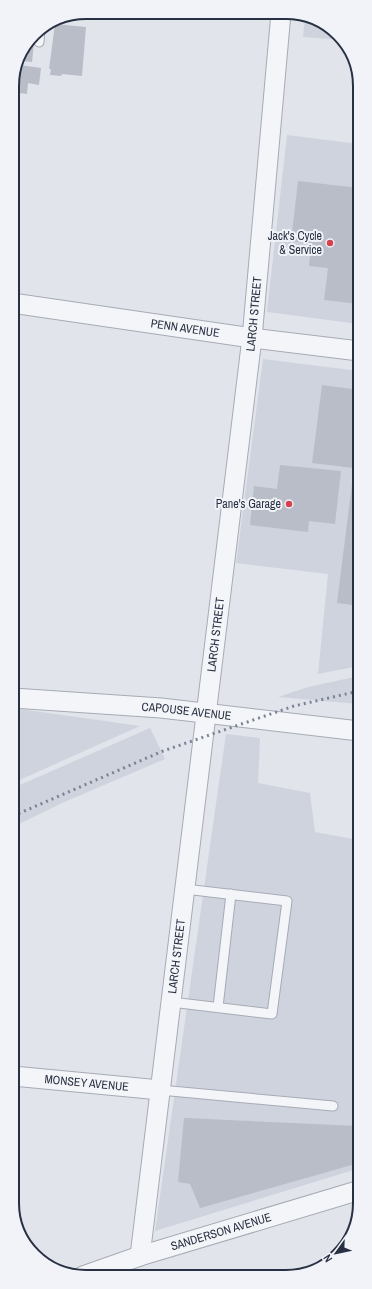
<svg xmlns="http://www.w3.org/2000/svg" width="372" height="1289" viewBox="0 0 372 1289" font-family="'Archivo Narrow',sans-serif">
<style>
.built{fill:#cfd3dd}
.building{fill:#b8bdc8}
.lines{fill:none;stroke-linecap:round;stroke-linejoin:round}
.service-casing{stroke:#a6abb5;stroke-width:11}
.minor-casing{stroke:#a6abb5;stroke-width:21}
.service{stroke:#f4f5f8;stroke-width:9}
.minor{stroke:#f4f5f8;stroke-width:19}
.rail{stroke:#7a8395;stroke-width:3;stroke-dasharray:2 4;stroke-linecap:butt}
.poi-dot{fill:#d6404f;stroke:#f1f3f8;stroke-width:1.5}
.labels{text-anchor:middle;stroke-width:4;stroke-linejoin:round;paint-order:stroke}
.poi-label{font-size:12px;fill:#283143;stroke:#f1f3f8;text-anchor:end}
.street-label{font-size:12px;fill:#283143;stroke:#f1f3f8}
.rim{fill:none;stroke:#283143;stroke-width:2}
</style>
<rect width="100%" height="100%" fill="#e1e4eb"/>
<!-- built -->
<g class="built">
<polygon points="305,16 339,34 342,40 303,37"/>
<polygon points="287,135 359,144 359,324 267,312"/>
<polygon points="263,359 359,371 359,666 318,674 328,574 236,563"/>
<polygon points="359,676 359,704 278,697 308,687"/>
<polygon points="13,708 140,726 13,783"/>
<polygon points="150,728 165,759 62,803 13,827 13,788"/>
<polygon points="226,734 260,738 258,783 310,793 315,832 358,840 354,749 359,749 360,1168 155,1231"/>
</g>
<!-- building -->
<g class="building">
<polygon points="239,13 255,13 255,16"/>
<polygon points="311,19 322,25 310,23"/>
<polygon points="55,24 86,27 82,76 62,74 61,76 50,75 51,69 49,69"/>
<polygon points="35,32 32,62 21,61 34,33"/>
<polygon points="20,65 41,68 39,85 28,83 27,94 12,92 12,81"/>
<polygon points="298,181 359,188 359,304 324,300 328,268 309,266 311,244 291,241"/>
<polygon points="322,385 359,390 359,606 337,603 354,468 312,463"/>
<polygon points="280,465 341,471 335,524 309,521 308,532 250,525 254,486 277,489"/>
<polygon points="358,1079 359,1163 200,1208 190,1184 178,1182 184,1118 358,1126"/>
</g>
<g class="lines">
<!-- service casing -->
<g class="service-casing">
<g id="service">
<polyline points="39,42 40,29"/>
<polyline points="171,1002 272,1014 287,901 185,889"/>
<polyline points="218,1007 231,894"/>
<polyline points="160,1090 333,1106"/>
</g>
</g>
<!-- minor casing -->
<g class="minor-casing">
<g id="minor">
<path id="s1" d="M12,303L252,338L359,351"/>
<path id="s2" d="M13,698L161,708L359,731"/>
<path id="s3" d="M13,1076L160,1090"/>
<path id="s4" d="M140,1256L252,338L281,13"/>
<path id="s5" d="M83,1276L140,1256L360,1190"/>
</g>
</g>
<!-- service -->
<use href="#service" class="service"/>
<!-- minor -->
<use href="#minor" class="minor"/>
<!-- rail -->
<polyline class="rail" points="13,816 163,751 294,706 359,691"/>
</g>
<!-- markers -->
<g class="poi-dot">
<circle cx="330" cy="243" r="4"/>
<circle cx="289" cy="504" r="4"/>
</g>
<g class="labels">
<!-- poi labels -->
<g class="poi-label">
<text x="322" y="240">Jack's Cycle<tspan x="322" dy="14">&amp; Service</tspan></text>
<text x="281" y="508">Pane's Garage</text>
</g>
<!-- street labels -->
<g class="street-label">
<text dy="4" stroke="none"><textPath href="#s4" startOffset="949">LARCH STREET</textPath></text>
<text dy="4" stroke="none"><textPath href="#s1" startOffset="175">PENN AVENUE</textPath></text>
<text dy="4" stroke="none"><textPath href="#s4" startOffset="626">LARCH STREET</textPath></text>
<text dy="4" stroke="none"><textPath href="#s2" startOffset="174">CAPOUSE AVENUE</textPath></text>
<text dy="4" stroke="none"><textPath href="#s4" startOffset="302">LARCH STREET</textPath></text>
<text dy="4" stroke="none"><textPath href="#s3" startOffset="74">MONSEY AVENUE</textPath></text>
<text dy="4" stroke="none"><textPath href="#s5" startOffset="145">SANDERSON AVENUE</textPath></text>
</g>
</g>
<!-- crop -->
<path d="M0 0H372V1289H0ZM86 19H286A67 67 0 0 1 353 86V1203A67 67 0 0 1 286 1270H86A67 67 0 0 1 19 1203V86A67 67 0 0 1 86 19Z" fill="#f1f3f8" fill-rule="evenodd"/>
<path class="rim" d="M86 19H286A67 67 0 0 1 353 86V1203A67 67 0 0 1 286 1270H86A67 67 0 0 1 19 1203V86A67 67 0 0 1 86 19Z"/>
<!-- north arrow -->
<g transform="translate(336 1253) rotate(237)" stroke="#f1f3f8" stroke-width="3" paint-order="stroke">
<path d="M0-3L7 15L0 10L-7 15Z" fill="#283143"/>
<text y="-6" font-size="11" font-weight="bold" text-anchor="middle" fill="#283143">N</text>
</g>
</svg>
